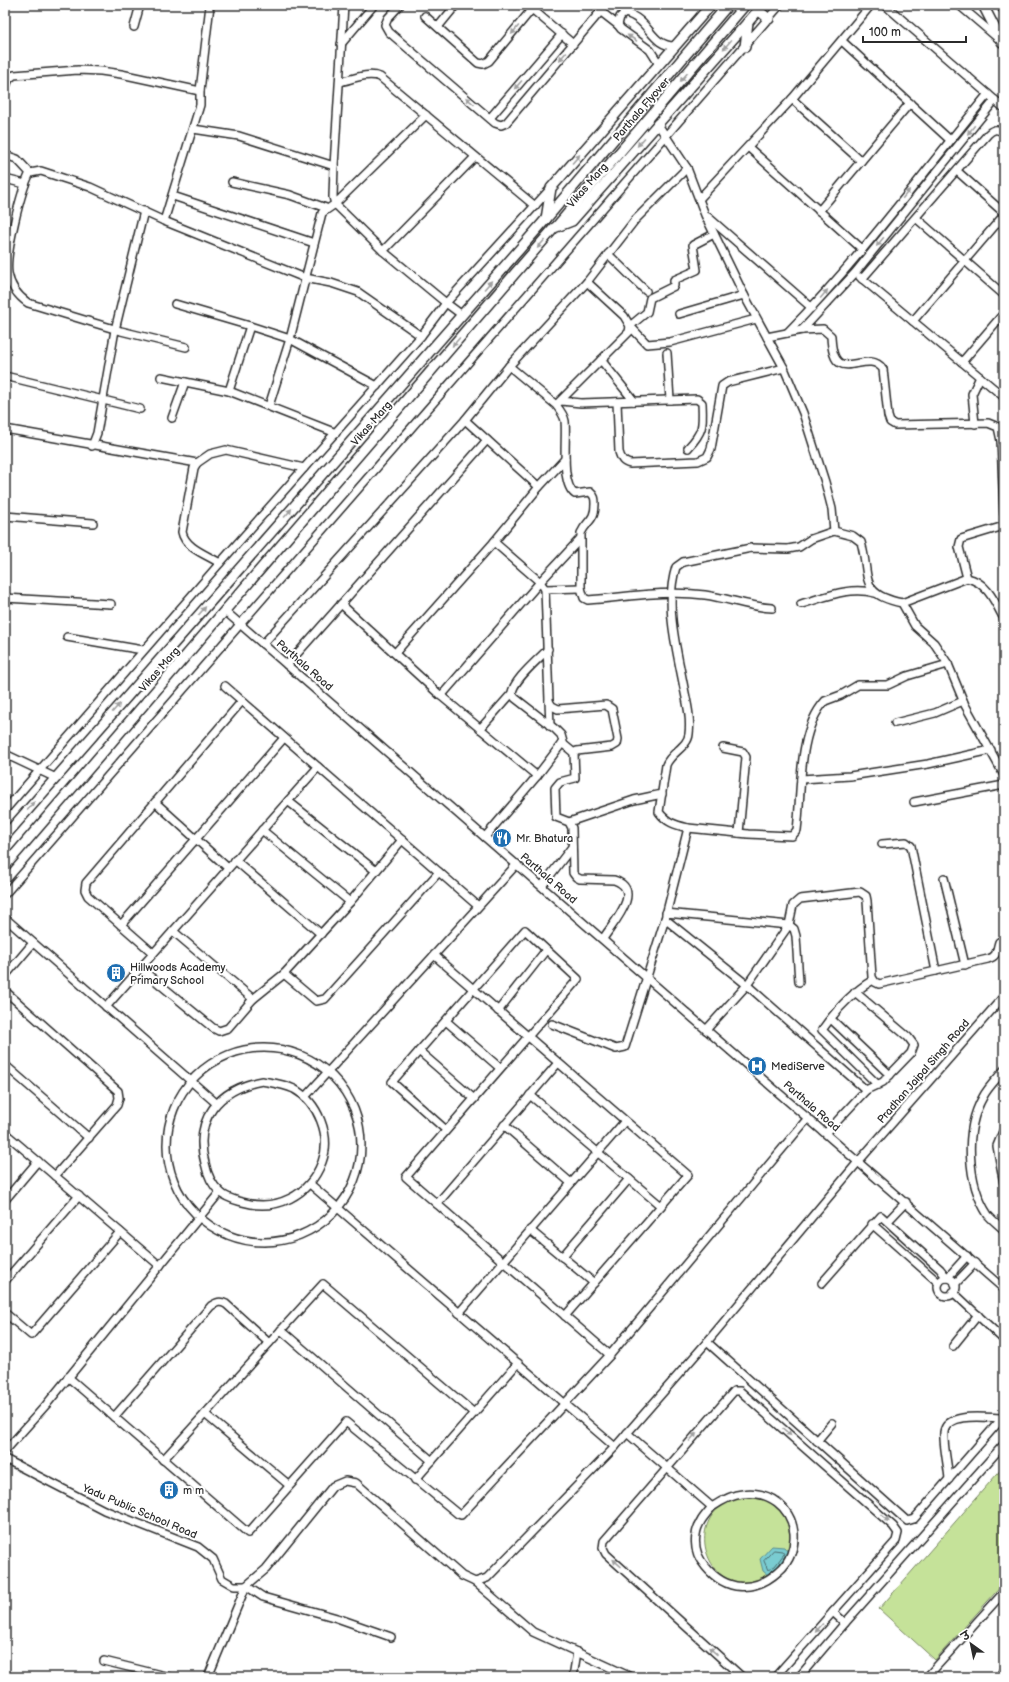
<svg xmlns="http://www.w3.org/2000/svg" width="1009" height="1682" viewBox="0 0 1009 1682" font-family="'Balsamiq Sans','Playpen Sans Deva',sans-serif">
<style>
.green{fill:#c5e299;stroke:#788662}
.water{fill:#7accd1;stroke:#5a8c8f}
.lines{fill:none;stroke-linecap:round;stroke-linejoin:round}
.shore{stroke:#4b6b6d;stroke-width:1}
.minor-casing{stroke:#2b2b2b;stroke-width:10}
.major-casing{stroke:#2b2b2b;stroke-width:12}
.minor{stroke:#fff;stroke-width:7}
.major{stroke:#fff;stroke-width:9}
.oneway{fill:#a0a0a0}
.labels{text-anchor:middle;stroke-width:4;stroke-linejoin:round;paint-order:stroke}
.street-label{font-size:11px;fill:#2b2b2b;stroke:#fff}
.poi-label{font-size:11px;fill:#2b2b2b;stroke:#fff;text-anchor:start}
</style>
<rect width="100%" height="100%" fill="#fff"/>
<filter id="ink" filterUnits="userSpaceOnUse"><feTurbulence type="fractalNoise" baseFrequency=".025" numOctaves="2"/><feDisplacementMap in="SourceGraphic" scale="8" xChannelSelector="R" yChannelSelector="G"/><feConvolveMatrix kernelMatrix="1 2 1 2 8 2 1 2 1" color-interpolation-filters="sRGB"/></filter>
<g filter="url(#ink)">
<!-- green -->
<g class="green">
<polygon points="1004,1466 1004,1583 935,1660 879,1609"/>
<path d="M743,1494C751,1496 761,1496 770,1499C773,1501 776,1505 778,1508C782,1511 789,1517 790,1521C793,1527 793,1542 793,1549C792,1552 789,1556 787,1559C779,1573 778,1573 763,1580C712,1603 672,1517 743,1494Z"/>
</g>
<!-- water -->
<polygon class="water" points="772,1546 784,1547 789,1553 783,1563 769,1576 763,1571 760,1559"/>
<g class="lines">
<!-- shore -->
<polygon class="shore" points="774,1550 782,1551 784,1554 775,1566 768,1570 764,1561"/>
<!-- minor casing -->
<g class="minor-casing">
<g id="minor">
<polyline points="344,5 334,166 333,197 335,204 383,251 446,303 462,315"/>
<polyline points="400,5 388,18 385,25 389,32 495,123 501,125 506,123 606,5"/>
<polyline points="618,5 625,13"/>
<polyline points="885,5 1004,108"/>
<polyline points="959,5 1000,40"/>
<polyline points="600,11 618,25"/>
<polyline points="425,16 478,63 483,64 489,61 532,9 573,44"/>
<polyline points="134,27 140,5"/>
<polyline points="438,27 456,5"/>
<polyline points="842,41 950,140"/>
<polyline points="341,44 374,5"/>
<path d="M659,64L650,50L621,29L618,25L620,17L625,13C650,19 651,47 675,46"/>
<path d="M340,82C353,79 368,72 380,77L535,206"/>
<polyline points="5,89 9,79 14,75 78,70 101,71 121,74 200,91"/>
<polyline points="792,99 861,161"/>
<polyline points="490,118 562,34"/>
<path d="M657,123L687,168L705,215L744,295L784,368L803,413L825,482L832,509L834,531L853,536L861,542C871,578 858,594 902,603L915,626L934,643L948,664L965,705L1004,775"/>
<polyline points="193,129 239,136 334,166"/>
<polyline points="748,147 862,249"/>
<polyline points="5,155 17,159 30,173"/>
<polyline points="957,171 1004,213"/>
<polyline points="5,179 25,184"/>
<polyline points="232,182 290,195 326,208"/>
<polyline points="173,196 314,243"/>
<polyline points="700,198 792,99 871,5"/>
<polyline points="819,211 910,103"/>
<polyline points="708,217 812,308"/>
<polyline points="916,218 1004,295"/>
<polyline points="164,221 200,105 200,91 210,5"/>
<polyline points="714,234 693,245 697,270 674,280 674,286 650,298 647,312 630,326 647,344 670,342 756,319"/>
<polyline points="383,251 475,157"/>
<polyline points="608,254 646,291"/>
<polyline points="860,277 1004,397"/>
<path d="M862,279L988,134C993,129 997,128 1004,133"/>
<polyline points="175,304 250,326"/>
<polyline points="679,314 744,295"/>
<polyline points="913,321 1004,215"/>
<polyline points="802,330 855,273 995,100"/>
<path d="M787,333C860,259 922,174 988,94"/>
<path d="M767,337L802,330L823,329L831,336C833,391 866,346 883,369L888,416L890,422L895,425L988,423L998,427L1001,441L1004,513"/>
<path d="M186,347L121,331L28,303C18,296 10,285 8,273C5,254 21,190 30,173L41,171L90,187L164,221L305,278L331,283L358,292L421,336"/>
<polyline points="667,353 670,400"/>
<polyline points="601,360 634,401"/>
<polyline points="962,362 1004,313"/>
<path d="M509,366L556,405C560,410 564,415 565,421C567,438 560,484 575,494L590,492C595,496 595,499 595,504C595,521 587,520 581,533V588L584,598L588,600C627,597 666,590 705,595C728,598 749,607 772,608"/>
<polyline points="5,376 140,409"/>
<polyline points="161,377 229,391 336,433"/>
<polyline points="229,391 250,326 290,339 377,386"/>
<path d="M561,401L581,403L697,399L702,403C703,425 704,431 688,448"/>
<polyline points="559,402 629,332 630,326 624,316 587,282"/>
<path d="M617,402L619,452C621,459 623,462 630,464L698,461L707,457L711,449L722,386L728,382L784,368"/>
<polyline points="269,406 290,339 322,213 335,204 426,115"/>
<polyline points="172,418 185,382"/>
<polyline points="465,420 539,487"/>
<polyline points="975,424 972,394 980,377"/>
<polyline points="5,429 197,463"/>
<polyline points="92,446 97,433 115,330 144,211"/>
<polyline points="5,516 93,523"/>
<path d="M494,542L540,582L545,589L549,701L552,706L558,709L606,705L612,709L618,739L617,744L612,747L577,751L574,753L575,778L560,782L555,788L556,817L569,822L572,828L573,873L576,877L580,879L614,880C645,890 612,924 603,939"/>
<path d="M220,563C207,555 185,548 182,532L194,468L197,463L210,454L226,450L304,468"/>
<polyline points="967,578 959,547 961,539 1004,526"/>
<polyline points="545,589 581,588"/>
<polyline points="5,598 111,604"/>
<path d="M902,603L967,578C987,582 995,602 1004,619"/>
<polyline points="341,604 441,696 537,776"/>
<path d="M801,604C826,597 849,586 875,593"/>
<polyline points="225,611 1004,1289"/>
<polyline points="67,637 143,650"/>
<polyline points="263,644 465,420 509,366 587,282 635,220 687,168"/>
<polyline points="395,653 494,542 539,487 565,459"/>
<polyline points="287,665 487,440"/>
<polyline points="225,686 478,906"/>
<polyline points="441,696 540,582 580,539"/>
<polyline points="549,701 550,726"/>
<polyline points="895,723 935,713 963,701"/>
<polyline points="480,729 512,693"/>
<polyline points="562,743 574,753"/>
<polyline points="723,748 743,752 746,757 739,833"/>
<polyline points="5,754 56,778"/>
<polyline points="801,779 850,776 928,764 991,750"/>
<polyline points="288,801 376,871"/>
<polyline points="155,802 228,868"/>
<polyline points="914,802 1004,785"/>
<polyline points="5,810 220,563 421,336 446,303 551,188"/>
<polyline points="569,822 634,800 662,794"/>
<path d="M688,828L748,834L792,836L797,830C802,791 797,732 825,701L841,695L858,685H888L907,676L948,664"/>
<polyline points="262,830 350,902"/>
<path d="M485,837L537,776L563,742L561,735L555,729L515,698L512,693C513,680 539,659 548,649"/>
<polyline points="882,844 906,842 911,846 936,971"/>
<polyline points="235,860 321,934"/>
<polyline points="944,878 965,965"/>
<polyline points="542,886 572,847"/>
<polyline points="5,894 780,5"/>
<polyline points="666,913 789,925 794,929 796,936 799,982"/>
<polyline points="5,918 216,1103"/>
<polyline points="665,919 747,985 866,1090 826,1133"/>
<polyline points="121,925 284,738"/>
<polyline points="173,931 253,999"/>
<polyline points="153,953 88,896 85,890 86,883 242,701"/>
<polyline points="434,955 688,1175 565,1316"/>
<polyline points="140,968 213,1028 219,1031 228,1028 253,999 284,974 350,902 402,840"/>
<polyline points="284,974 316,1001 325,999 439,872"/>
<polyline points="5,976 33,943"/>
<path d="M873,980C852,992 836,1010 822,1030L878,1085"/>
<polyline points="5,991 118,1091 119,1098 117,1105 55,1176"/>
<polyline points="855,992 908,1037 914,1045 911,1053 883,1082 866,1090"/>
<polyline points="106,1007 318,767"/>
<polyline points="498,1011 546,950"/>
<polyline points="831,1019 890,1075"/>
<polyline points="446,1021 500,1068"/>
<path d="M552,1024L616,1049L625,1047L665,919L688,828C676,825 667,823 659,812L666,765C671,752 688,747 689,734C691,718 687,703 684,688C677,650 664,605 676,567L683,562L751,548L788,549L799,547L811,539L834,531"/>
<path d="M706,1030L747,985L789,925L793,905L800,899L860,892L866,896L867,901L872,977L875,982L879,984L988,959C998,956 996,951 999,942L1004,939"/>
<circle cx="264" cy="1145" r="97"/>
<polyline points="419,1051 474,1099"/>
<polyline points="5,1065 89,1138"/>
<path d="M1004,1070C997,1079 988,1087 983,1097C964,1130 967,1183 988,1215C992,1220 999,1225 1004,1230"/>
<path d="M262,1081C273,1083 283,1084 294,1089C318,1102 332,1136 322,1162C309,1196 276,1212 242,1202C235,1200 226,1198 220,1192C212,1185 207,1173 205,1163C193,1119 219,1089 262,1081Z"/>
<polyline points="530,1095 661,1206"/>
<polyline points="305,1097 517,864"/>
<polyline points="504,1125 571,1183"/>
<polyline points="1004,1129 997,1146 1004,1184"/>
<polyline points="446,1130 392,1082 525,930 578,979 406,1177 610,1355"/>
<polyline points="5,1133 160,1266"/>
<polyline points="310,1184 615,1447"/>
<polyline points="5,1200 38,1161"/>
<polyline points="437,1204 558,1063"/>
<polyline points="888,1221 906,1202"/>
<polyline points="872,1224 939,1283"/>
<polyline points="530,1230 594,1283"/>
<polyline points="562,1257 629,1179"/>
<circle cx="947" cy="1287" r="9"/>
<polyline points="5,1281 79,1196"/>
<polyline points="822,1283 881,1216 940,1269 947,1278 967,1256"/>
<polyline points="955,1284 975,1263"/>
<polyline points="953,1292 1004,1340"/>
<polyline points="5,1313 31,1335 120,1232"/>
<polyline points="459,1313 625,1121"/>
<polyline points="281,1330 432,1461"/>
<polyline points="707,1342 907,1521 914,1519 1004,1416"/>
<polyline points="953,1346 978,1315"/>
<polyline points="68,1377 248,1533 346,1422 458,1514 461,1515 610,1355 808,1118"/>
<polyline points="205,1414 289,1485"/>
<path d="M114,1417L211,1306C217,1302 220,1301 226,1304L269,1343"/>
<path d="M627,1433L712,1507C705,1515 697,1524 696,1535C694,1547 698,1558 705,1566C726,1592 755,1593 779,1571C790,1562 795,1547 794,1533C791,1507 769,1490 742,1494C731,1495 721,1501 712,1507"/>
<polyline points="817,1441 832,1423"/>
<polyline points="5,1451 46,1405 220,1192"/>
<polyline points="5,1459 104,1510 198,1547 213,1559 222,1579 234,1586 246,1586 263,1597 337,1618 391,1637"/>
<polyline points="163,1460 323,1284 474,1413"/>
<path d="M949,1479C948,1466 943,1445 944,1432C947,1411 988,1418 1003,1418"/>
<polyline points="415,1480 518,1363"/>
<polyline points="475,1582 533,1632 631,1677"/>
<polyline points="833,1612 845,1623"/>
<polyline points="104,1661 169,1677"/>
<polyline points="208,1677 246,1586 266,1569 333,1486 345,1481 356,1483 462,1576 475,1582 487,1578 615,1447 707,1342 858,1162 1004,996"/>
<polyline points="573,1677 577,1652"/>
<polyline points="742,1677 606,1554 603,1548 604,1541 734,1391 740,1391 893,1526 898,1533 896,1541 775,1677"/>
<polyline points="799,1677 845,1623 1004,1444"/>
<polyline points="927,1677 1004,1592"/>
<polyline points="1000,1677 1004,1669"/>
</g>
</g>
<!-- major casing -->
<g class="major-casing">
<g id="major">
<polyline points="983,5 1002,42"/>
<polyline points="1000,5 1004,9"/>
<polyline points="758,10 769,19"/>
<polyline points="745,47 748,22"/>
<polyline points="546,219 551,188 711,5"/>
<polyline points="557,226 745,5"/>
<polyline points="5,836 546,219 728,5"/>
<polyline points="5,866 554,228 572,221 763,5"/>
</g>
</g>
<!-- minor -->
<use href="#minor" class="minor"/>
<!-- major -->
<use href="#major" class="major"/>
</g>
<!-- one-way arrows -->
<defs><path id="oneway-solid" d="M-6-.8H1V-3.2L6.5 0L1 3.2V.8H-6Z"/></defs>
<g class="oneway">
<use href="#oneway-solid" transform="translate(515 30) rotate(130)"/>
<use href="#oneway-solid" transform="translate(632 38) rotate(-147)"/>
<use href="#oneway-solid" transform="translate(727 45) rotate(132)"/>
<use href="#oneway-solid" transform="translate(563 56) rotate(130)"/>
<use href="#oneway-solid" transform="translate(684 77) rotate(131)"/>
<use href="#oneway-solid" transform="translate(518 85) rotate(131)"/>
<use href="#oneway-solid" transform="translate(470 101) rotate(-139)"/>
<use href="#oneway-solid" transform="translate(971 130) rotate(129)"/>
<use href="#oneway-solid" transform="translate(641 142) rotate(131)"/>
<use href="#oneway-solid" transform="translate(576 159) rotate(-49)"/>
<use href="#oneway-solid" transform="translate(906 194) rotate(-51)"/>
<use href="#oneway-solid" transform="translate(880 242) rotate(129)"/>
<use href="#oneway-solid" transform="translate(541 244) rotate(131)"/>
<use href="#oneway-solid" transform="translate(488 285) rotate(-49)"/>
<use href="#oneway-solid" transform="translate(824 294) rotate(-50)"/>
<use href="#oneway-solid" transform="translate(456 342) rotate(131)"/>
<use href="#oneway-solid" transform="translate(288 513) rotate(-49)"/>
<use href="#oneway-solid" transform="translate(202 611) rotate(-49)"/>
<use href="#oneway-solid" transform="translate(116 708) rotate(-49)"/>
<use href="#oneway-solid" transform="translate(31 806) rotate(-49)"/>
<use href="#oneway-solid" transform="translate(787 1432) rotate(42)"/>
<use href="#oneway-solid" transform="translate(693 1437) rotate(-49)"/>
<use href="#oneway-solid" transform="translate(885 1518) rotate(42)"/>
<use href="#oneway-solid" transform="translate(617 1563) rotate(-138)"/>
<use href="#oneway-solid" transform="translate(819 1628) rotate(131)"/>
<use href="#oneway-solid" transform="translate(713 1651) rotate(-138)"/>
</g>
</g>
<!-- icons -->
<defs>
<g id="restaurant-disc" transform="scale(1)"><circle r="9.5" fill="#1f6fb2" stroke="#fff"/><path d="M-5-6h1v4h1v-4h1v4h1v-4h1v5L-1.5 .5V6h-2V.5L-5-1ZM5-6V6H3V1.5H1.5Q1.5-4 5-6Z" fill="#fff"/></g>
<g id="building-disc" transform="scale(1)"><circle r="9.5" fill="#1f6fb2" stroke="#fff"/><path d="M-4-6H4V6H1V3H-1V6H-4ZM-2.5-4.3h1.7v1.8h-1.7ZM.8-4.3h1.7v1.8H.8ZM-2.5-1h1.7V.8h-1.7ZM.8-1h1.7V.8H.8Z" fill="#fff"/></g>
<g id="hospital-disc" transform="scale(1)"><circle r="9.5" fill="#1f6fb2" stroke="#fff"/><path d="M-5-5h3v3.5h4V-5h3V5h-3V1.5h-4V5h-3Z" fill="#fff"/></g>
</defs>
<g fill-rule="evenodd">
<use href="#restaurant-disc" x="502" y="838"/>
<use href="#building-disc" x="116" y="973"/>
<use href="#hospital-disc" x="757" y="1066"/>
<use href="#building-disc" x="169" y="1490"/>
</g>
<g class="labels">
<!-- street labels -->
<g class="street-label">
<text transform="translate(641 109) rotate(-49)" y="4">Parthala Flyover</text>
<text transform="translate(587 185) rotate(-49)" y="4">Vikas Marg</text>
<text transform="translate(371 423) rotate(-49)" y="4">Vikas Marg</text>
<text transform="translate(305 665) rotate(41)" y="4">Parthala Road</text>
<text transform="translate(159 669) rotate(-49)" y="4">Vikas Marg</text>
<text transform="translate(549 878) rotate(41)" y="4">Parthala Road</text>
<text transform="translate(923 1071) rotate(-49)" y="4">Pradhan Jaipal Singh Road</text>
<text transform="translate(812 1106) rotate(41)" y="4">Parthala Road</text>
<text transform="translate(140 1511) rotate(23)" y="4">Yadu Public School Road</text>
</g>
<!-- poi labels -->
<g class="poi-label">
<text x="516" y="842">Mr. Bhatura</text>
<text x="130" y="971">Hillwoods Academy<tspan x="130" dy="13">Primary School</tspan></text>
<text x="771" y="1070">MediServe</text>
<text x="183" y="1494">m m</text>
</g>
</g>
<!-- margin -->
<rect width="1009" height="1682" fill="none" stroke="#fff" stroke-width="20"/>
<rect x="10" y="10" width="989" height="1662" fill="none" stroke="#2b2b2b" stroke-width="1.5" filter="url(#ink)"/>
<!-- north arrow -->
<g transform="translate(971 1644) rotate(327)" stroke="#ffffff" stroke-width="3" paint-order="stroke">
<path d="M0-3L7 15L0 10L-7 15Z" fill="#2b2b2b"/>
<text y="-6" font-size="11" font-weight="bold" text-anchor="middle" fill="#2b2b2b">उ</text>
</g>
<!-- scale -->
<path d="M863 36v6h103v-6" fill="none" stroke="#2b2b2b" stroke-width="2"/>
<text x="869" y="36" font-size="12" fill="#2b2b2b" stroke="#ffffff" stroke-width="3" paint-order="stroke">100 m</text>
</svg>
